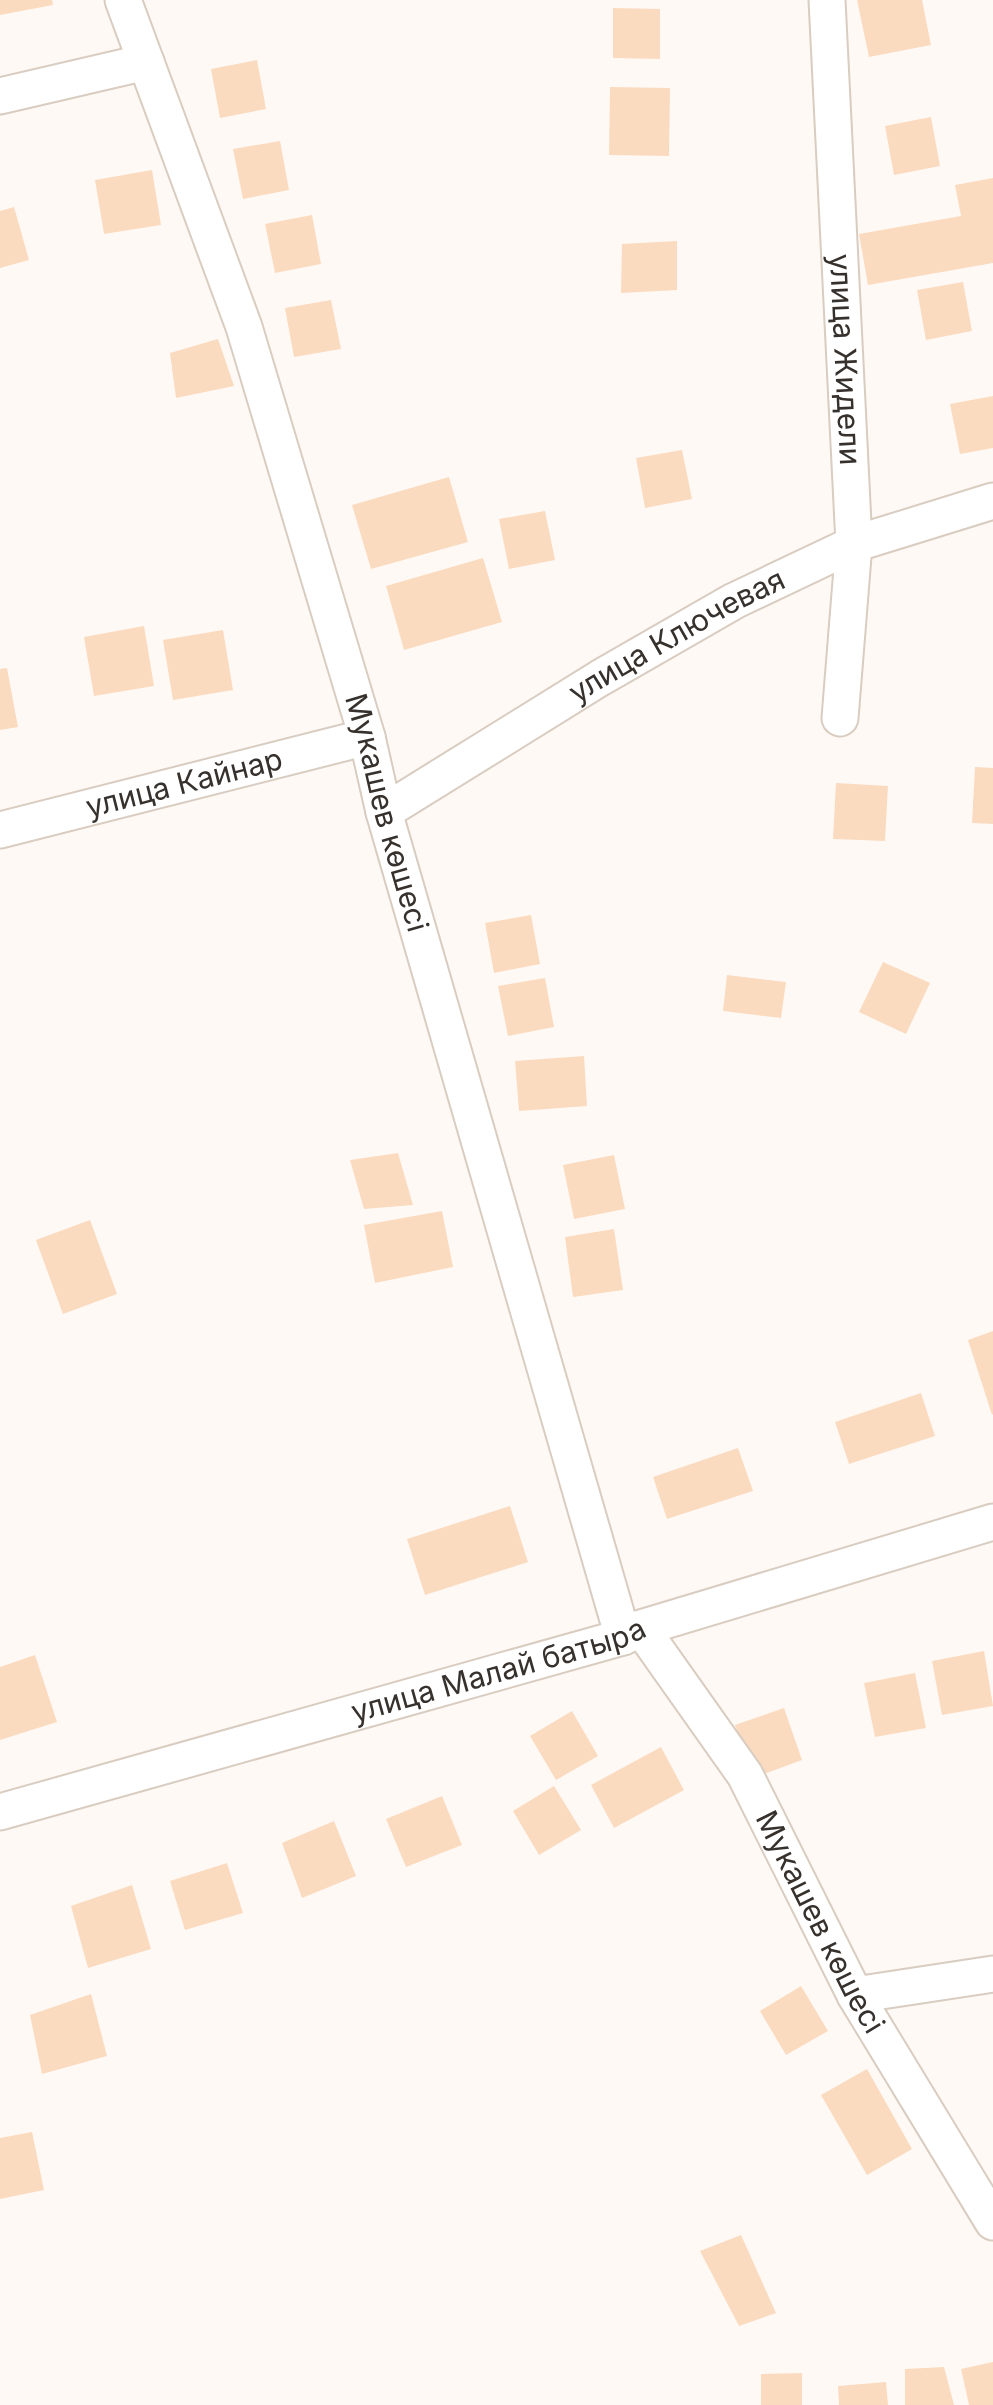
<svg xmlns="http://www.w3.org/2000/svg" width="993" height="2405" viewBox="0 0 993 2405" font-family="Inter,sans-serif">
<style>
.building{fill:#fbdbbf}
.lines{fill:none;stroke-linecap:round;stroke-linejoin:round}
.street-casing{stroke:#d9ccc0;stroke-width:39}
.street{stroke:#fff;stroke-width:35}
.labels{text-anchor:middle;stroke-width:9;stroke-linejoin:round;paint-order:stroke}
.street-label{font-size:30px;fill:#36312d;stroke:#fff9f5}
</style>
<rect width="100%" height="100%" fill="#fff9f5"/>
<!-- building -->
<g class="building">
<polygon points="0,0 52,0 53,5 0,15"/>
<polygon points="857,0 922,0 931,45 869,57"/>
<polygon points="613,8 660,9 660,59 613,58"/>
<polygon points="257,60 266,109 220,118 211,69"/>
<polygon points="610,87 670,88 669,156 609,155"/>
<polygon points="931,117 940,166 894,175 885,126"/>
<polygon points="280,141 289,190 243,199 233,149"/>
<polygon points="152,170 161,225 104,234 95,180"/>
<polygon points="993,178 993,263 868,285 859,234 961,216 955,185"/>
<polygon points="14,207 29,260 0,268 0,211"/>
<polygon points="312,215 321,264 275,273 265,224"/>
<polygon points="677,241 677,290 621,293 622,244"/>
<polygon points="963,282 972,331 926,340 917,290"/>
<polygon points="331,300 341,349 294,357 285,308"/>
<polygon points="218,339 234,386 176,398 170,353"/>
<polygon points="993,396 993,448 960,454 950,404"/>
<polygon points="682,450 692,499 645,508 636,458"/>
<polygon points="449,477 468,542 371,569 352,505"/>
<polygon points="545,511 555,560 509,569 499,519"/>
<polygon points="483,558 502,622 404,650 386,586"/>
<polygon points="144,626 154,686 94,696 84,637"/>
<polygon points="223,630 233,690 173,700 163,640"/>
<polygon points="7,668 18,727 0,730 0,669"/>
<polygon points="975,767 993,768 993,824 972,823"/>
<polygon points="836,783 888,786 885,841 833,839"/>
<polygon points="531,915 540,964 494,973 485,923"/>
<polygon points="883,962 930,983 906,1034 859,1012"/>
<polygon points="727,975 786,982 781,1018 723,1011"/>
<polygon points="545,978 554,1027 508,1036 498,986"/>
<polygon points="584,1056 587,1106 519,1111 515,1061"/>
<polygon points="398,1153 413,1205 364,1209 350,1160"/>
<polygon points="614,1155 625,1209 574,1219 563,1165"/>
<polygon points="442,1211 453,1267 375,1283 364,1225"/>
<polygon points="90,1220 117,1294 63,1314 36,1240"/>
<polygon points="614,1229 623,1290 573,1297 565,1237"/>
<polygon points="993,1331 993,1414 992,1415 968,1340"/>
<polygon points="921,1393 935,1436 849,1464 835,1422"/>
<polygon points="738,1448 753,1491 667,1519 653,1477"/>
<polygon points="510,1506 528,1562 425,1595 407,1539"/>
<polygon points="984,1651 993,1706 942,1715 932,1661"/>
<polygon points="35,1655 57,1722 0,1740 0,1667"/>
<polygon points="915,1673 926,1728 875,1737 864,1683"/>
<polygon points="784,1708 802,1760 753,1778 735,1725"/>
<polygon points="572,1711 598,1756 556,1780 530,1736"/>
<polygon points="661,1747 684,1790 614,1828 591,1785"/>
<polygon points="554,1786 581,1830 539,1855 513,1811"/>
<polygon points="442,1796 462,1845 406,1867 386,1819"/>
<polygon points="334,1821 356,1876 302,1898 282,1843"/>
<polygon points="227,1863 243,1913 185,1930 170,1881"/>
<polygon points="132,1885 151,1949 88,1968 71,1906"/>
<polygon points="801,1986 828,2031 786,2055 760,2011"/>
<polygon points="91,1994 107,2056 42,2074 30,2015"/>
<polygon points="867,2069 912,2149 867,2175 821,2095"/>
<polygon points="32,2132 44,2190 0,2199 0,2138"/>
<polygon points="741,2235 776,2313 739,2326 700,2251"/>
<polygon points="993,2362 993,2405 969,2405 961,2369"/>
<polygon points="944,2367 954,2405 905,2405 905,2369"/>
<polygon points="802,2373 802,2405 761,2405 761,2374"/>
<polygon points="886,2382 888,2405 839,2405 838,2386"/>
</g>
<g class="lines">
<!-- street casing -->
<g class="street-casing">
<g id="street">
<path id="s1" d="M123,0L244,327L367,737L384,812L623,1637"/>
<path id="s2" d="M827,0L854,544L840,718"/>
<polyline points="0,96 146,62"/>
<path id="s3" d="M384,812L600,678L734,601L854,544L993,501"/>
<path id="s4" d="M0,830L367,737"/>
<path id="s5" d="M641,1628L745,1775L855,1995L993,2222"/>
<path id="s6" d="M0,1812L623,1637L641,1628L993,1522"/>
<polyline points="855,1995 993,1974"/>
</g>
</g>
<!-- street -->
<use href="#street" class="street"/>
</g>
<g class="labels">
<!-- street labels -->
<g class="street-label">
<text dy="10" stroke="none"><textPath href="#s2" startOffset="360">улица Жидели</textPath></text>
<text dy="10" stroke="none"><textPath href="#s3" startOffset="342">улица Ключевая</textPath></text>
<text dy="10" stroke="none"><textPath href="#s4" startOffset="190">улица Кайнар</textPath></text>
<text dy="10" stroke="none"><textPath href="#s1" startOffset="855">Мукашев көшесі</textPath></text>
<text dy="10" stroke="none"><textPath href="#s6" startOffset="518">улица Малай батыра</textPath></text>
<text dy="10" stroke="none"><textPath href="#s5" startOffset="345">Мукашев көшесі</textPath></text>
</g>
</g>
</svg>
